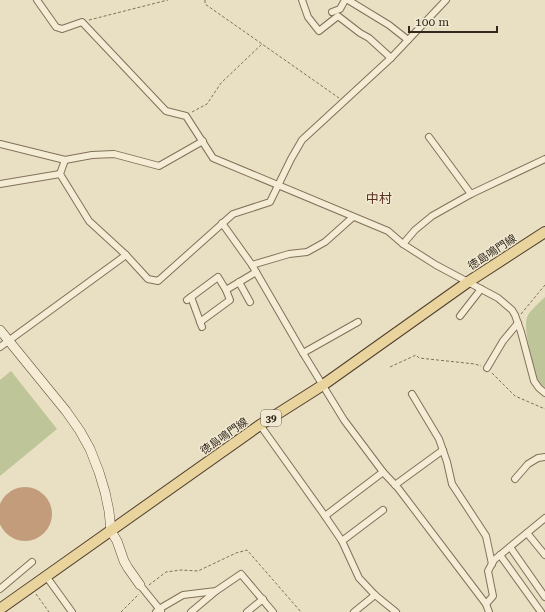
<svg xmlns="http://www.w3.org/2000/svg" width="545" height="612" viewBox="0 0 545 612" font-family="'Roboto Serif','Noto Sans JP',serif">
<style>
.green{fill:#bec598}
.building{fill:#c39c7c}
.lines{fill:none;stroke-linecap:round;stroke-linejoin:round}
.street-casing{stroke:#81715b;stroke-width:8}
.secondary-casing{stroke:#62523f;stroke-width:10}
.primary-casing{stroke:#4f3f2f;stroke-width:12}
.path{stroke:#81715b;stroke-width:1;stroke-dasharray:3 2;stroke-linecap:butt}
.street{stroke:#f5ecd5;stroke-width:6}
.secondary{stroke:#f5ecd5;stroke-width:9}
.primary{stroke:#e9d49e;stroke-width:10}
.labels{text-anchor:middle;stroke-width:3;stroke-linejoin:round;paint-order:stroke}
.shield{fill:#f1e9d1;stroke:#6b6354;stroke-width:1}
.shield-label{font-size:10px;font-weight:bold;fill:#32291e}
.street-label{font-size:11px;fill:#32291e;stroke:#f1e9d1}
.quarter-label{font-size:13px;fill:#5a3022;stroke:#f1e9d1}
</style>
<rect width="100%" height="100%" fill="#e9dfc2"/>
<!-- green -->
<g class="green">
<path d="M545,297V387L538,383C535,369 521,327 528,315C531,310 540,302 545,297Z"/>
<polygon points="11,371 57,429 0,476 0,380"/>
</g>
<!-- building -->
<circle class="building" cx="25" cy="514" r="27"/>
<g class="lines">
<!-- street casing -->
<g class="street-casing">
<g id="street">
<polyline points="37,0 56,27 62,29 82,22 166,111 186,116 213,158 388,231 403,244 436,265 498,298 512,310 515,315 521,332 534,381 539,388 545,393"/>
<polyline points="302,0 308,17 319,31 338,16 360,33 369,38 391,58"/>
<polyline points="348,0 389,25 408,40"/>
<polyline points="332,12 340,9 345,0"/>
<polyline points="429,137 471,194"/>
<polyline points="0,144 65,160 92,155 114,154 159,166 203,141"/>
<polyline points="65,160 60,174 89,221 126,255 148,279 158,281 233,214 270,202 291,159 302,140 391,58 446,0"/>
<polyline points="0,184 60,174"/>
<polyline points="222,223 252,265 303,353 344,420 383,472 398,488 486,604 489,612"/>
<polyline points="403,244 415,230 432,216 471,194 545,159"/>
<polyline points="252,265 289,254 307,252 325,242 353,217"/>
<polyline points="239,282 250,302"/>
<polyline points="226,290 256,272"/>
<polyline points="191,297 202,327"/>
<polyline points="187,300 218,277 226,290 230,300 200,322"/>
<polyline points="460,316 481,289"/>
<polyline points="0,347 126,255"/>
<polyline points="303,353 358,322"/>
<polyline points="487,368 503,341 518,323"/>
<polyline points="412,394 439,439 447,462 452,484 486,536 492,564"/>
<polyline points="260,425 325,516 342,541 359,578 375,595 396,612"/>
<polyline points="515,479 528,464 538,458 545,457"/>
<polyline points="395,485 443,450"/>
<polyline points="325,516 383,472"/>
<polyline points="527,533 545,555"/>
<polyline points="342,541 383,510"/>
<polyline points="510,547 545,597"/>
<polyline points="500,555 541,612"/>
<polyline points="46,576 72,612"/>
<polyline points="140,585 161,611"/>
<polyline points="0,589 32,562"/>
<polyline points="486,604 493,596 488,571 494,560 545,518"/>
<polyline points="156,612 159,609 183,595 216,591 241,574 273,612"/>
<polyline points="191,612 216,591"/>
<polyline points="247,612 263,599"/>
<polyline points="354,612 375,595"/>
</g>
</g>
<!-- secondary casing -->
<g class="secondary-casing">
<polyline id="secondary" points="0,330 66,411 80,431 90,449 99,472 105,492 109,511 111,531 117,541 124,561 128,568 140,585"/>
</g>
<!-- primary casing -->
<g class="primary-casing">
<polyline id="primary" points="0,609 260,425 323,385 468,282 545,232"/>
</g>
<!-- path -->
<g class="path">
<polyline points="205,0 205,4 339,98"/>
<polyline points="89,20 168,0"/>
<polyline points="192,112 207,104 221,83 262,44"/>
<polyline points="521,314 545,285"/>
<polyline points="390,367 416,355 419,358 475,364 481,366"/>
<polyline points="492,373 515,396 545,409"/>
<polyline points="149,585 166,572 181,570 198,571 236,553 247,550 301,612"/>
<polyline points="36,594 49,612"/>
<polyline points="121,612 139,594"/>
</g>
<!-- street -->
<use href="#street" class="street"/>
<!-- secondary -->
<use href="#secondary" class="secondary"/>
<!-- primary -->
<use href="#primary" class="primary"/>
</g>
<g class="labels">
<!-- shield labels -->
<rect class="shield" x="261" y="410" width="20" height="16" rx="3"/>
<g class="shield-label">
<text x="271" y="422">39</text>
</g>
<!-- street labels -->
<g class="street-label">
<text transform="translate(492 252) rotate(-33)" y="4">徳島鳴門線</text>
<text transform="translate(224 436) rotate(-35)" y="4">徳島鳴門線</text>
</g>
<!-- quarter labels -->
<g class="quarter-label">
<text x="379" y="203">中村</text>
</g>
</g>
<!-- scale -->
<path d="M409 26v6h88v-6" fill="none" stroke="#32291e" stroke-width="2"/>
<text x="415" y="26" font-size="12" fill="#32291e" stroke="#f1e9d1" stroke-width="3" paint-order="stroke">100 m</text>
</svg>
